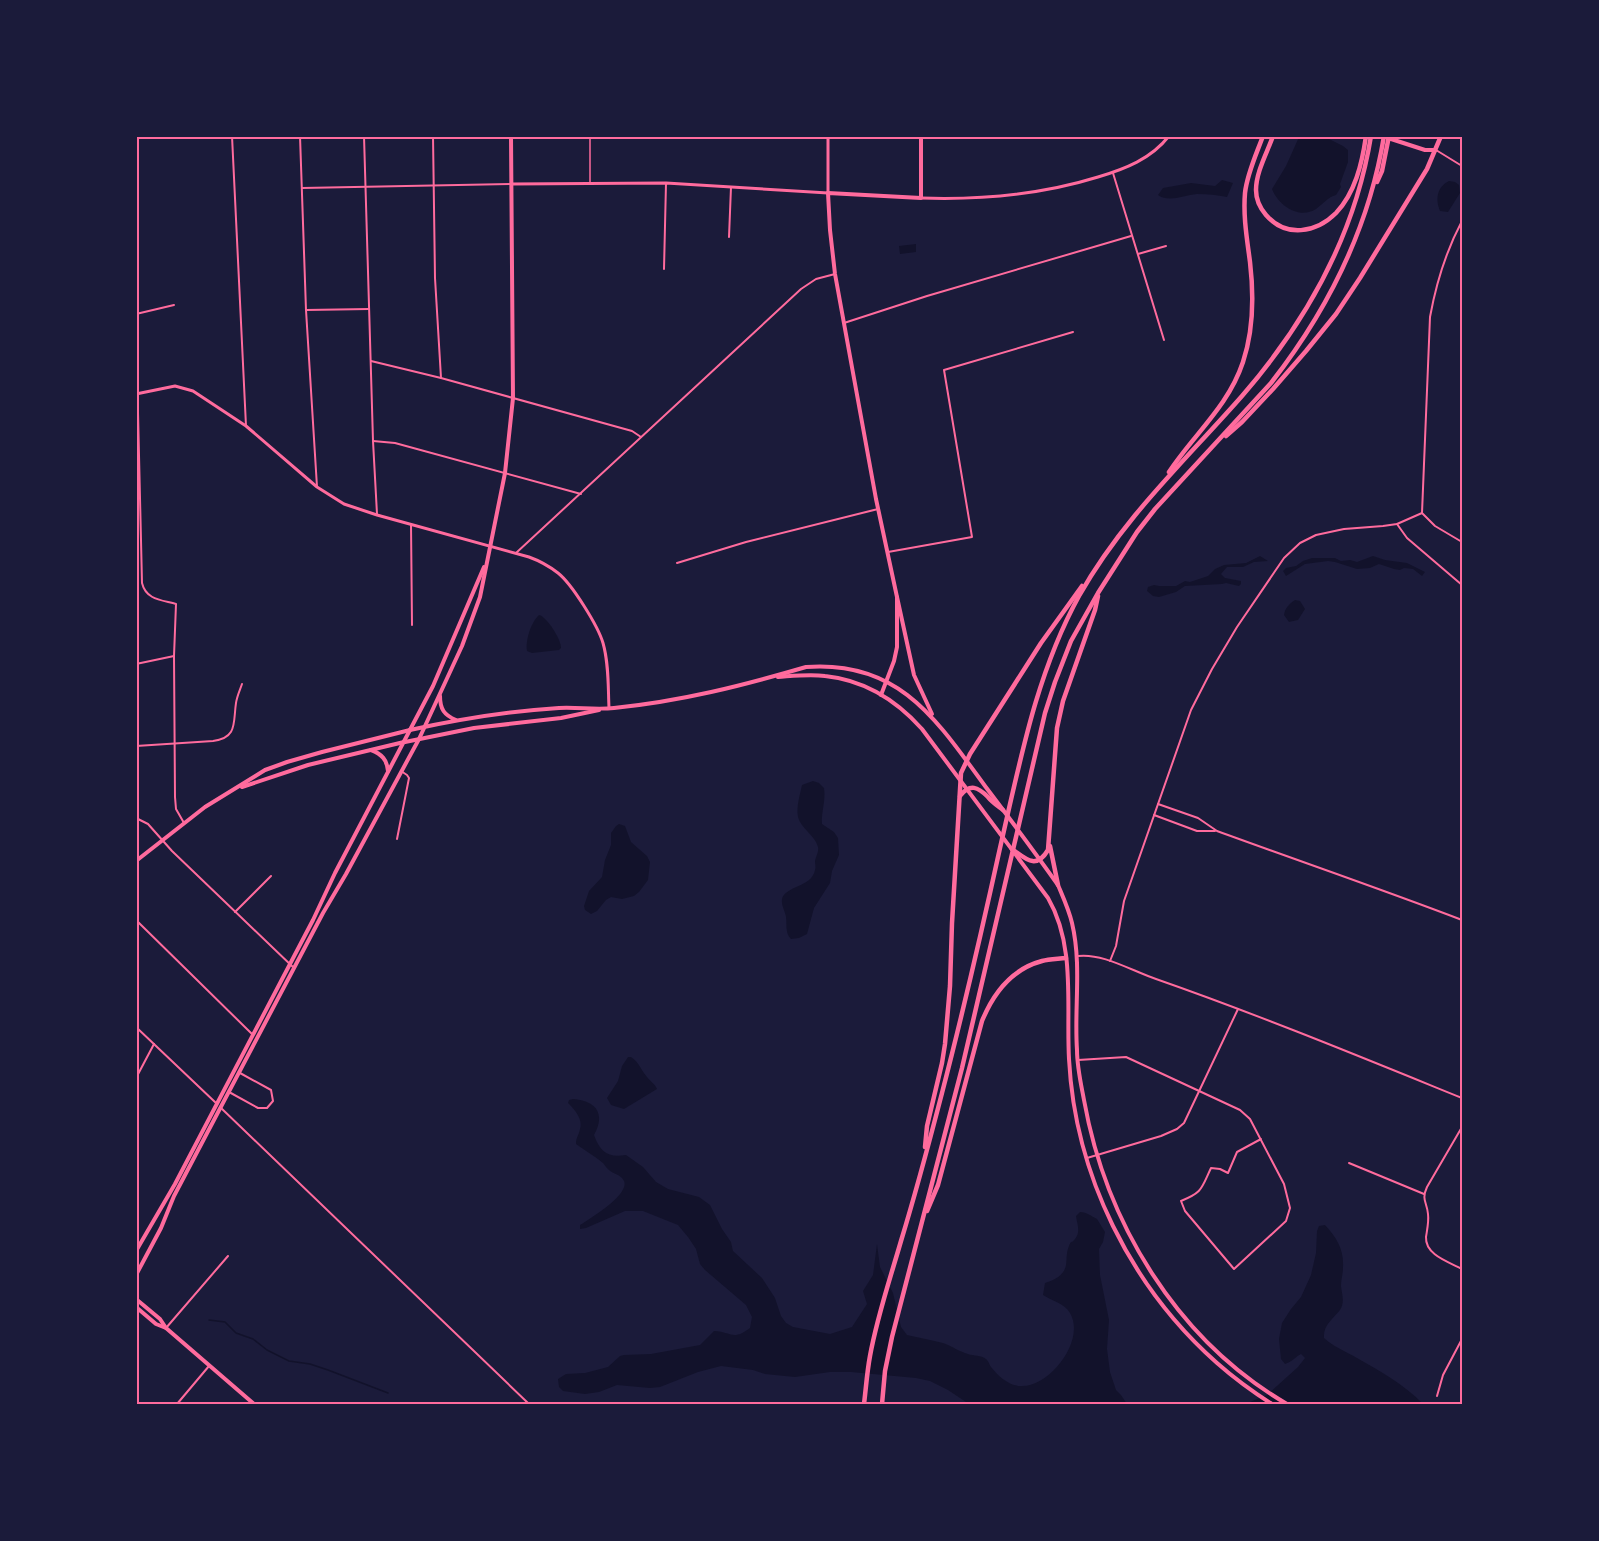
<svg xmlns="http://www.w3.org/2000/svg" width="1599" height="1541" viewBox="0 0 1599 1541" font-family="Karla,sans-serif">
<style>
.water{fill:#12122b}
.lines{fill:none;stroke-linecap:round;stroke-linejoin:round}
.stream{stroke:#12122b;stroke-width:1.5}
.service{stroke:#ff6b9d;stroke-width:1.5}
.minor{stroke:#ff6b9d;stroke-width:2}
.tertiary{stroke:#ff6b9d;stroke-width:3}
.secondary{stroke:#ff6b9d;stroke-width:4}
.primary{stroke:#ff6b9d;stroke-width:4}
.motorway{stroke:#ff6b9d;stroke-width:4.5}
.neatline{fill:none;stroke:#ff6b9d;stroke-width:2}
</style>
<rect width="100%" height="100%" fill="#1b1b3a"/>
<!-- water -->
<g class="water">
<path d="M1323,136L1343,146L1348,150V162L1340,184L1341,187L1336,195C1328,197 1323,204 1316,209C1299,220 1278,205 1272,189L1286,166L1299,137Z"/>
<path d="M1222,180L1233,183L1227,197C1217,195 1208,194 1197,194C1184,195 1169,203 1158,195L1163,188L1191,183L1215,186Z"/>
<path d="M1449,181L1455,182L1459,185L1460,193L1448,212L1440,211C1435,199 1437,187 1449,181Z"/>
<polygon points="916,244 916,252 900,254 899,246"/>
<polygon points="1260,556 1268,561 1254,562 1243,567 1227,567 1221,574 1225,578 1241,581 1241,584 1239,586 1226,583 1222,584 1185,586 1176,592 1159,597 1153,596 1147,591 1148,587 1154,585 1159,586 1176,586 1185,581 1190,582 1208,576 1215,569 1224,565 1246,563"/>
<polygon points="1373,556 1385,560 1407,563 1425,572 1422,576 1413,569 1404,568 1400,570 1394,569 1379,564 1370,568 1357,569 1335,562 1328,561 1305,564 1286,576 1283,571 1286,568 1296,566 1303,561 1312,558 1335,558 1341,561 1350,560 1357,562"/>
<path d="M1295,600L1300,601L1305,609L1298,620L1289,622L1284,615C1285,608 1289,604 1295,600Z"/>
<path d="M539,615C547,617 561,639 561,648L559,650L532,653L527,651C525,641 531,622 539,615Z"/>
<path d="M813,781L819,783L824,788C826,801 821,812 822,824L834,832L838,838L839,855L832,871L830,883L814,908L807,934L799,938L791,939C785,933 787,925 786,917C785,911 781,905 782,899C785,886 812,887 815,870C816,867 815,864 815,861C816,856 819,852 818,847C815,835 801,829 798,817C796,806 800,795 802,785Z"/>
<polygon points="619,824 625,826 631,842 647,856 650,862 648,880 639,892 634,896 622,899 611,897 606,900 597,911 591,914 585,910 584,906 589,891 602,877 605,860 611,845 611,833 616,826"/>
<path d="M628,1057H631C639,1062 641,1070 647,1077C651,1082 655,1084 657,1089L624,1109L611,1105L607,1098L618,1081L622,1066Z"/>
<path d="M573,1099C596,1101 606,1113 594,1135C600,1152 608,1158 626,1155L643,1167L656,1182L668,1189L699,1197L710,1205L722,1229L731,1242L733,1251L762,1278L775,1298L781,1316L786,1323L793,1327L830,1334L852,1327L867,1304L863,1291L873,1275L877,1244L880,1267L893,1293L901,1327L907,1335C919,1338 932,1340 943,1343C952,1346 960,1352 968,1354C974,1356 981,1355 986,1359C989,1362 989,1364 991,1367C998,1376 1009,1386 1021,1386C1050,1387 1086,1340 1070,1313C1064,1303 1052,1301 1043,1295L1045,1283C1054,1280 1064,1276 1066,1265C1067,1259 1066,1253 1069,1246C1072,1239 1070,1245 1075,1239C1081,1232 1077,1224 1076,1216L1080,1212C1087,1212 1091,1216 1097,1219L1105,1232L1103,1242L1099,1249L1100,1275L1109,1320L1107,1349L1110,1372L1116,1390L1121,1395L1127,1404H969L948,1390L930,1381L916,1378L851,1372H830L795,1377L765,1374L753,1370L721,1366L698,1372L660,1387L650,1388L617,1385L599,1392L585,1394L563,1391L559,1387L558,1379L566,1374L585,1373L608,1367L620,1356L624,1355L651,1354L700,1345L714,1331C732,1332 733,1341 750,1328L752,1317L746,1305L705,1270L700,1264L696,1249L688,1237L678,1225L643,1211H625L586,1228L580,1229V1225C591,1218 630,1194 624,1181C621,1174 613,1174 609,1170C606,1168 605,1165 603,1163C595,1156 584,1150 576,1144C576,1137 579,1135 580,1129C583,1119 575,1110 568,1103L569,1100Z"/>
<path d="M1325,1225C1337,1238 1344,1250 1343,1267C1343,1274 1341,1280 1341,1286C1342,1295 1345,1302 1340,1310C1333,1319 1323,1325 1324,1338C1334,1347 1345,1351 1357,1358C1380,1371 1405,1385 1423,1404H1245L1267,1395L1298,1367L1305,1358L1301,1354C1295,1357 1292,1362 1285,1364L1281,1359L1279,1339L1282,1323L1291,1309L1301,1297L1311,1275L1316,1253L1317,1231L1319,1226Z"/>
</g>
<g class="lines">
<!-- stream -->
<polyline class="stream" points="209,1320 225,1322 236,1333 253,1339 267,1350 289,1361 310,1364 328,1370 388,1393"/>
<!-- service -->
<polyline class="service" points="590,136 590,182"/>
<!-- minor -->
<g class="minor">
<polyline points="232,136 246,426"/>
<polyline points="300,136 306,310 317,487"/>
<polyline points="364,136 373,441 377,514"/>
<polyline points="433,136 435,278 441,378"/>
<polyline points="1436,150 1462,166"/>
<polyline points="1113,173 1164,340"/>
<polyline points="302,188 511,184"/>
<polyline points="729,237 731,187"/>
<polyline points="1138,254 1166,246"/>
<polyline points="664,269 666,183"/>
<polyline points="306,310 369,309"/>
<polyline points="136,314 174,305"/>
<polyline points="844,323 927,296 1131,236"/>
<path d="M136,327L142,583C146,600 162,600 176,604L174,656L175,797L176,809L184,823"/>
<polyline points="371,361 441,378 632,431 641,437"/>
<polyline points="373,441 395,443 581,494"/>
<path d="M1422,513L1430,317C1436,284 1446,251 1462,221"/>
<polyline points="1422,513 1435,526 1462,542"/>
<polyline points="411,524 412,625"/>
<polyline points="1397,524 1407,538 1462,585"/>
<polyline points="888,552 972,537 944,370 1073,332"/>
<polyline points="516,553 801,289 816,279 835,274"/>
<polyline points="677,563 746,542 878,509"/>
<polyline points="136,664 174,656"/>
<path d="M136,746L213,741C238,738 233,722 236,703C237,696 240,690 242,684"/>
<path d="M1158,804L1198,818L1217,831C1299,861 1381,889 1462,920"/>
<polyline points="1154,815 1197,831 1215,831"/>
<polyline points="136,818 148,824 172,851 294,968"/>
<polyline points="397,839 409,778 407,775 401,771"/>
<polyline points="235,912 271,876"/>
<polyline points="136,920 252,1034"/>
<path d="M1078,956C1103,953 1132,971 1156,979C1259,1015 1361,1057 1462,1098"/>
<polyline points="1110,961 1116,946 1124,901 1191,710 1212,669 1237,627 1284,558 1300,543 1316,535 1344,529 1383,526 1397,524 1422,513"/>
<polyline points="136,1027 216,1103"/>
<path d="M1078,1060L1126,1057L1240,1110L1250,1119L1284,1184L1290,1208L1286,1221L1234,1269L1185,1211L1181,1201C1203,1192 1201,1189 1211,1168L1220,1169L1228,1173L1237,1152L1261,1139"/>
<polyline points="136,1078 154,1044"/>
<polyline points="229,1092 258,1108 267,1108 273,1101 271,1090 240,1073"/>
<polyline points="220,1107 529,1404"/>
<path d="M1462,1127L1427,1187C1421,1200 1427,1202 1428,1214C1429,1222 1427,1230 1426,1237C1425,1255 1449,1262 1462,1269"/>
<polyline points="1087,1158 1161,1136 1177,1129 1184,1123 1238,1009"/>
<polyline points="1349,1163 1424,1194"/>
<polyline points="166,1328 228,1256"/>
<polyline points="1437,1396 1443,1375 1462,1339"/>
<polyline points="177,1404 209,1366"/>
</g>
<!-- tertiary -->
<g class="tertiary">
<polyline points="511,184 666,183 828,193 828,136"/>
<path d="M921,198C981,200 1040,195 1098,177C1125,169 1151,159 1169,136"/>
<path d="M136,394L175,386L193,391L246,426L317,487L344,504L377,515L529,557C540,561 549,566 558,573C572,584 598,626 603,643C609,664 608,687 609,708"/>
</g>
<!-- secondary -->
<g class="secondary">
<polyline points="881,695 894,661 897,647 897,597 876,499 835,274 830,230 828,193 921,198 921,136"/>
<polyline points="242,787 308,765 404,742"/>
<polyline points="136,861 205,807 265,770 287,762 322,752 410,730"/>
<polyline points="136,1299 160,1319 166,1328 254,1404"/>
<polyline points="136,1307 156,1324 166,1328"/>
</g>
<!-- primary -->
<g class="primary">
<polyline points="1388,138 1425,150 1435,150"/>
<polyline points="897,597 914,675 932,714"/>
<path d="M778,677C793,676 809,674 825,676C864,680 897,701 922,729L1048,898C1076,946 1066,1006 1069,1059C1075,1175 1131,1287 1217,1363C1234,1378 1253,1392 1272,1404"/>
<path d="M440,696C440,709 444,715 456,720"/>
<path d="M410,730C460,719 509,711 559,708C577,707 596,710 614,708C682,701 741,686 806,667C899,660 936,719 985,786C1010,819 1034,851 1058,885C1063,897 1069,910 1072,923C1082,965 1074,1008 1077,1050C1077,1067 1081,1084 1084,1100C1106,1223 1177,1340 1287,1404"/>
<polyline points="405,742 474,728 561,718 599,710"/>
<path d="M371,750C382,754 387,760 388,771"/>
<polyline points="136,1251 175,1184 313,920 335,873 433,686 484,567"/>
<polyline points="136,1275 161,1228 174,1196 205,1137 323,913 346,874 419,739 462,646 480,597 505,473 513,398 511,136"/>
</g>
<!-- motorway -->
<g class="motorway">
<path d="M1273,136C1267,153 1256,172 1256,190C1256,199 1260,208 1266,215C1286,238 1316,233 1336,213C1355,193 1362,164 1366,136"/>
<polyline points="1377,182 1382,171 1389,136"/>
<polyline points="1226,436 1242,422 1273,389 1306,351 1336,314 1360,278 1427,169 1441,136"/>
<path d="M1169,472C1194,434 1228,407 1243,362C1254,329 1254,296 1250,262C1247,239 1243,216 1245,193C1247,174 1256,155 1263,136"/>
<path d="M960,796C970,783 978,787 988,797C992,802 998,806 1003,810"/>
<polyline points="1050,846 1058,885"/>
<path d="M1012,849C1026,859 1036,870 1048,850L1057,728L1063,701L1095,610L1098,596"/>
<polyline points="925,1147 927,1126 942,1063 945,1044 950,986 952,923 961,773 970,754 1041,643 1082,586"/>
<path d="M927,1211L938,1185L982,1021C993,994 1012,969 1042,961C1049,959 1058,959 1066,958"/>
<path d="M864,1404C866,1388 867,1372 870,1356C877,1317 890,1279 901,1241C916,1192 929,1143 942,1093C963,1012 982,930 1000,848C1020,762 1036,674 1079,596C1123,518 1184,462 1242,396C1307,321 1355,235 1371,136"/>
<path d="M882,1404L885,1371L892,1337L962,1068L1045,713L1055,682L1071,641L1098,593L1137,532L1155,509L1271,383C1328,310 1369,228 1384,136"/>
</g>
</g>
<!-- border -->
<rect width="1599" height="1541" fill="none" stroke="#1b1b3a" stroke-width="276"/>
<rect x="138" y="138" width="1323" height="1265" class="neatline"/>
</svg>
